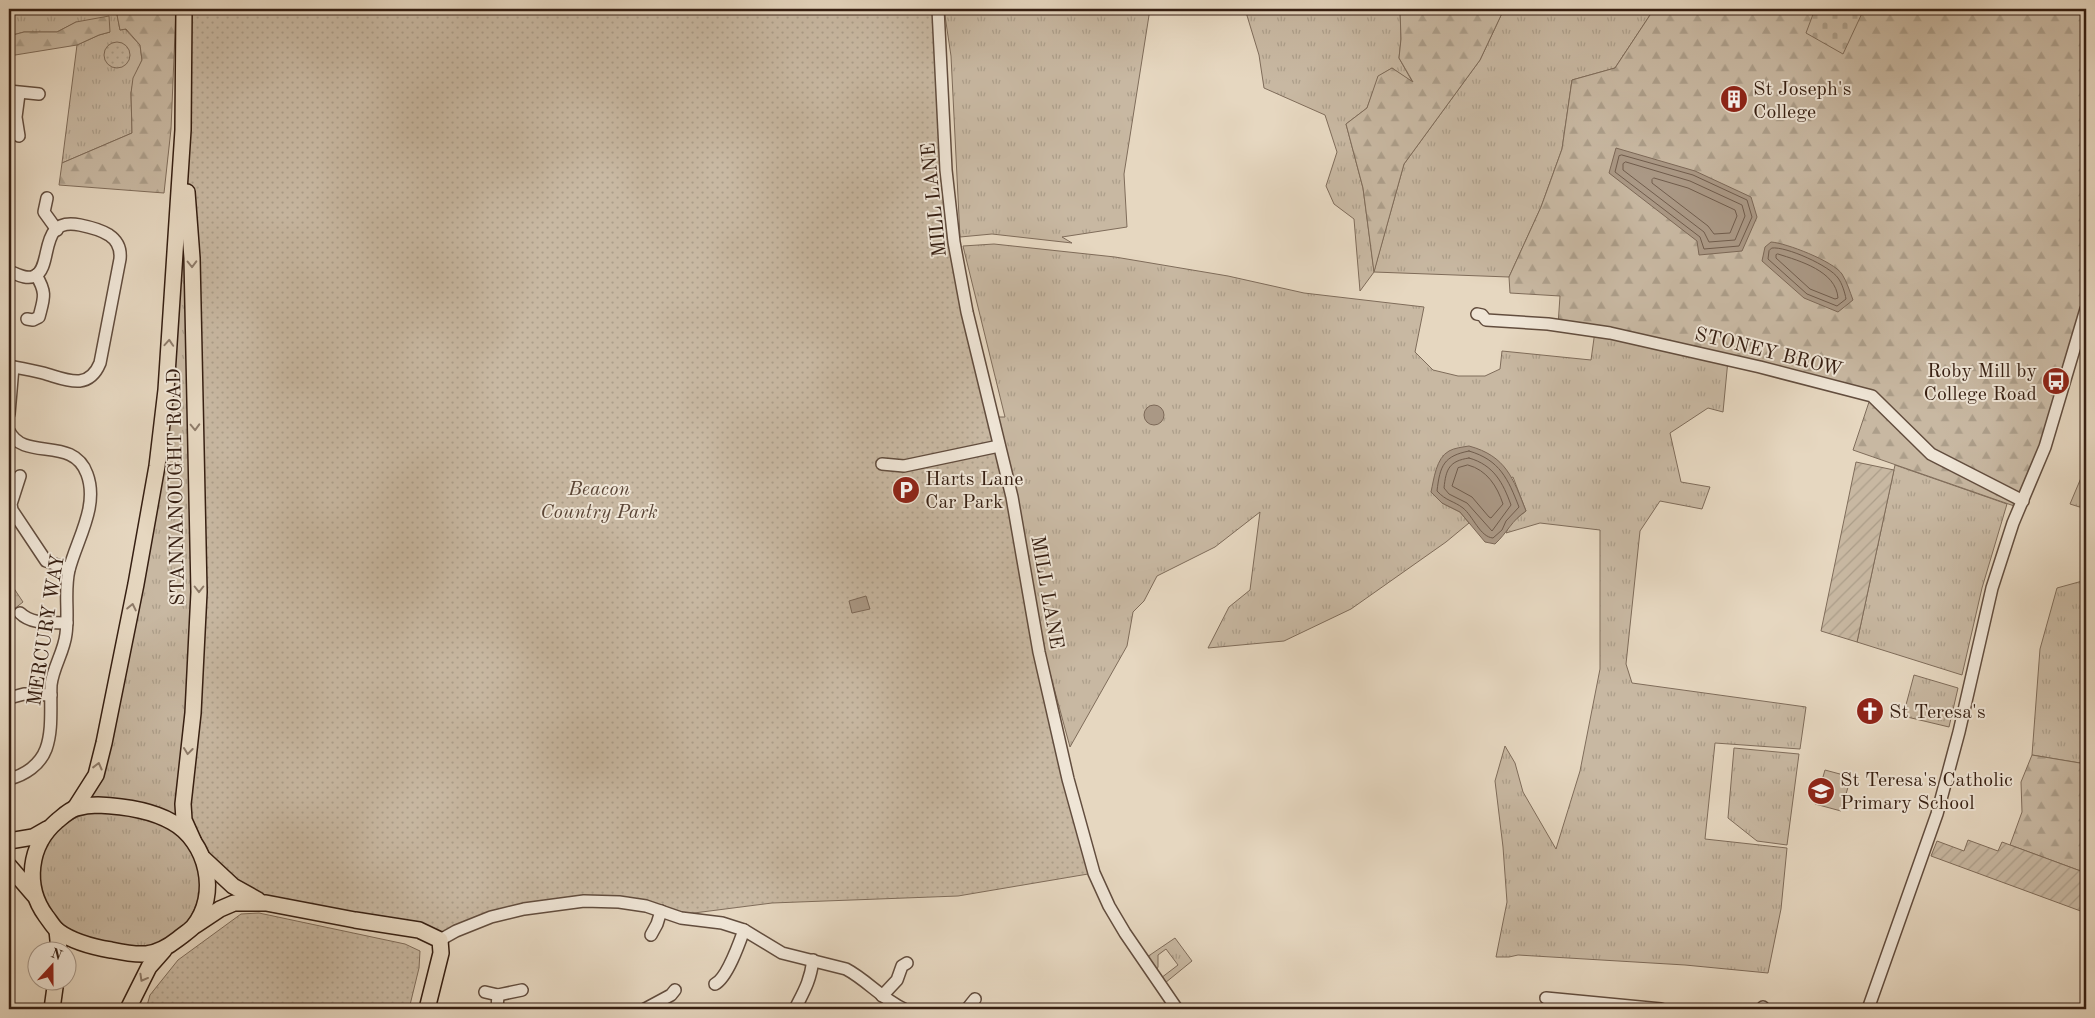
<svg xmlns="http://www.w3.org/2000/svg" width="2095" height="1018" viewBox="0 0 2095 1018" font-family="'Old Standard TT',serif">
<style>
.grass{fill:url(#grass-tufts);stroke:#7f6c5a}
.forest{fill:url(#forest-firs);stroke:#7f6c5a}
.cemetery{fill:url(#cemetery-stones);stroke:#7f6c5a}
.park{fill:url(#park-dots);stroke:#7f6c5a}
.garden{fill:url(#garden-furrows);stroke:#7f6c5a}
.pitch{fill:#c8b8a2;stroke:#7f6c5a}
.water{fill:#aa9885;stroke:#7c6857}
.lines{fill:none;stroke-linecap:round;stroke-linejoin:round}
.shore{stroke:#705c4c;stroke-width:1}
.minor-casing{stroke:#624d3e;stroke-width:14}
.major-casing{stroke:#361f12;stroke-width:18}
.minor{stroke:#efe5d6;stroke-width:11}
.major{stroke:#e6d7c0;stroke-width:15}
.oneway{stroke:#8e7b69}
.labels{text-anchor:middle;stroke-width:4;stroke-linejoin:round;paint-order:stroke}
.poi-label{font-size:20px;fill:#361f12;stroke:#efe5d6;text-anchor:start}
.street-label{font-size:20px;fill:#361f12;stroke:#efe5d6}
.park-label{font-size:20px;font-style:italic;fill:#5a4536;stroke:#efe5d6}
</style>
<defs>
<pattern id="grass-tufts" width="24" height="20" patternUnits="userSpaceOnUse" patternTransform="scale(1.25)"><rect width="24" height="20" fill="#c8b8a2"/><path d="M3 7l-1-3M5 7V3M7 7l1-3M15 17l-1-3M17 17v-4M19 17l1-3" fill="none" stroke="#ac9e8a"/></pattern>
<pattern id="forest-firs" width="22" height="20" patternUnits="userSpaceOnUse" patternTransform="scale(1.25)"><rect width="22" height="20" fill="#c8b8a2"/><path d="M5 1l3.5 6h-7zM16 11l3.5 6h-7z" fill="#ac9e8a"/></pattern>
<pattern id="cemetery-stones" width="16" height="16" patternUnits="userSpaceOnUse" patternTransform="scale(1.25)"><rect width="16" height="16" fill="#c8b8a2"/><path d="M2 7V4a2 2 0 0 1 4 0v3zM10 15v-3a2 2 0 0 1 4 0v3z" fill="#ac9e8a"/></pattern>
<pattern id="park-dots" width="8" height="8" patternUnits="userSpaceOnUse" patternTransform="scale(1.25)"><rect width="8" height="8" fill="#c8b8a2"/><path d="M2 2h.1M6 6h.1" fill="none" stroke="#ac9e8a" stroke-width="1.8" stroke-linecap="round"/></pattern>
<pattern id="garden-furrows" width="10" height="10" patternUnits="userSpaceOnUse" patternTransform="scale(1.25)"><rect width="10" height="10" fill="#c8b8a2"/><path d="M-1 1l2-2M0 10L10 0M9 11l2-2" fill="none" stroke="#ac9e8a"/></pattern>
</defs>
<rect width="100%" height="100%" fill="#e6d7c0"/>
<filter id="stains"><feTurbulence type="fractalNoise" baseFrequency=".004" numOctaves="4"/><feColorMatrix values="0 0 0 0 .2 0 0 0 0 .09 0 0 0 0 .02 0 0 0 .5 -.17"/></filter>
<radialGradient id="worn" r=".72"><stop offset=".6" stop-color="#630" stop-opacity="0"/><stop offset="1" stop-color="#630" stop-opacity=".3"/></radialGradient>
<!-- grass -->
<g class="grass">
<polygon points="9,9 134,9 117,14 120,30 125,29 140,45 142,60 134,78 131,93 132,133 62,163 77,45 99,35 110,32 76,22 57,32 24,32 9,36"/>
<polygon points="944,9 1150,9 1124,174 1127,227 1062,237 1072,243 992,234 960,237 951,56"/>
<polygon points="1245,9 1400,9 1401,39 1399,58 1413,83 1392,68 1379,76 1367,108 1346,124 1363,188 1374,271 1404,164 1480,60 1504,9 1646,9 1652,12 1615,68 1572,80 1562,149 1541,207 1509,277 1374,272 1360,291 1354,219 1334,204 1326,186 1337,152 1325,115 1264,88 1259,55"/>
<polygon points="183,217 195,600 179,819 88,800 119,688"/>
<polygon points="994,244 1115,257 1228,276 1304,293 1424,307 1415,352 1433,370 1458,376 1485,376 1500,369 1502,351 1591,360 1595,331 1728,360 1723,412 1708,408 1670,433 1681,482 1710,487 1702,509 1660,501 1640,531 1626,664 1632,683 1806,707 1800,749 1715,743 1705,839 1787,848 1781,909 1768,973 1685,965 1518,955 1509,957 1496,957 1507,902 1503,847 1495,781 1505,746 1515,763 1523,792 1556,849 1580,771 1600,669 1600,530 1540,523 1506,533 1510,524 1526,511 1513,477 1442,503 1460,512 1469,523 1446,542 1351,609 1284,641 1208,648 1229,607 1250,590 1260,512 1215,547 1157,576 1144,601 1133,612 1127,646 1070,747 1044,651 1017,495 998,417 1005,417 963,246"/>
<polygon points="1895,465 2007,504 1982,588 1962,675 1857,642"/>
<polygon points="2086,466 2086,509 2070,504"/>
<polygon points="2086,580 2086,764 2032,755 2040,649 2057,588"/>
<polygon points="1914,675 1958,688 1949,727 1903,716"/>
<polygon points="1734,748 1799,754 1787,845 1757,841 1728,818"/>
<path d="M95,812C120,811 153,816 174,831C214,859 206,920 164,941C147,950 130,947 113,943C95,939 74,937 60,924C50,915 45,904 42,892C31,852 55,819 95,812Z"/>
<polygon points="1175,938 1192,961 1165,983 1161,978 1178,965 1166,949 1158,955 1158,967 1156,971 1147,957"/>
</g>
<!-- forest -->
<g class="forest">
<polygon points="135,9 176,9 171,129 164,193 59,185 62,163 132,133 131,93 133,78 142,60 140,45 126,29 120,30 117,15"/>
<polygon points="1400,9 1504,9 1480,60 1404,164 1374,272 1363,188 1346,124 1367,108 1378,76 1392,68 1413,82 1399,58 1401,39"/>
<polygon points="1646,9 2086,9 2086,309 2020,508 1853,450 1871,396 1558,325 1560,296 1510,293 1509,277 1541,207 1562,149 1572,80 1615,68 1652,12"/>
<polygon points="109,16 110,32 99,35 77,45 9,56 9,36 24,32 57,32 76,22"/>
<polygon points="9,581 23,602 9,613"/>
<polygon points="2032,755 2086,764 2086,873 2010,845 2022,812 2021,782"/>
</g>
<!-- cemetery -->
<polygon class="cemetery" points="1815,9 1864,9 1843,54 1806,33"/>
<!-- park -->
<g class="park">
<polygon points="184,9 938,9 954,242 1094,873 958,896 772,903 694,913 668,913 619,902 524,909 440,940 266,903 220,874 184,820 199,592 183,130"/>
<circle cx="117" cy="55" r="13"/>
<polygon points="259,913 405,944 420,951 419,968 409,1009 146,1009 150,995 178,960 241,914"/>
</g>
<!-- garden -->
<g class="garden">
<polygon points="1856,462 1894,470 1857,642 1821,631"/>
<polygon points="1968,840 1998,851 2002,842 2086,873 2086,913 1931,856 1937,841 1964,851"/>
</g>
<!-- pitch -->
<polygon class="pitch" points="1825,770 1851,777 1841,811 1815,804"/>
<!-- water -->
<g class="water">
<polygon points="1616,148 1695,171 1751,197 1757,217 1742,251 1699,255 1697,241 1609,173"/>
<path d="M1771,242C1786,243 1833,261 1842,274C1847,282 1850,292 1853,300L1838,312L1804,298L1762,261L1765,247Z"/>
<circle cx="1154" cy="415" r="10"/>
<path d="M1469,446C1506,456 1513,478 1526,511C1512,520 1507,533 1495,544L1485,542L1460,512L1442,503L1431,492C1434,479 1436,458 1449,451C1454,448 1463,447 1469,446Z"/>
<polygon points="866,596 870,609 852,613 849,601"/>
</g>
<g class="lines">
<!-- shore -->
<g class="shore">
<polygon points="1622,155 1693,175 1747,200 1752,217 1739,246 1704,249 1700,237 1615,172 1619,156"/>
<polygon points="1626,162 1690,181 1742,205 1745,216 1735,240 1709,242 1704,232 1623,170 1623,164"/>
<polygon points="1654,178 1688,188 1735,210 1737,216 1730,233 1714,234 1708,226 1652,183 1652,180"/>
<path d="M1772,248C1786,246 1830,266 1838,278C1842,283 1845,293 1846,299L1837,306L1807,294L1768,259L1769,251Z"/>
<path d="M1778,254C1800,261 1836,271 1838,298L1835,299L1810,289L1776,258V255Z"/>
<path d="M1469,451C1500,460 1508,479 1519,507L1506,521L1502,530L1493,538C1480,537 1473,516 1463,508C1454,501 1446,501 1437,491C1440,465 1444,456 1469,451Z"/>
<path d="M1469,458C1494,465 1503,483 1511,505L1492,531L1467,503L1449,494L1444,488C1446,469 1449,461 1469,458Z"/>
<path d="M1468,465C1487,470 1497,486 1503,504L1491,518L1489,517L1472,497L1452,486L1458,468Z"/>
</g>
<!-- minor casing -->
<g class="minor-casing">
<g id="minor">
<polyline points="938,9 946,170 954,242 967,312 1012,497 1039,652 1068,779 1094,873 1109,906 1125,933 1177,1009"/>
<polyline points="9,91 39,94"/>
<polyline points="19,136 16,117 19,94"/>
<polyline points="47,198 44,212 57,230"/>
<path d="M9,271C17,274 26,280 35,276C54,266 37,216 80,225C90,227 101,230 109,235C118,241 121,249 120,259L100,363C88,392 65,379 43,373C32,370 20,368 9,366"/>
<polyline points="1477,314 1482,315 1486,320 1548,324 1610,333 1760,367 1872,396 1931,454 2023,501"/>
<path d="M27,319L33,320L39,317C44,298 47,293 36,275"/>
<polyline points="9,414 13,367"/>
<path d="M9,431C24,462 73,435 87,474C99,506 77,539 69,570C64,591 69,612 66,634C64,652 53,667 51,685C50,706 53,730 46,749C40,765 25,775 9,779"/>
<polyline points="882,464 904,466 999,446"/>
<polyline points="20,476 11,504 12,510 46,561 69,569"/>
<path d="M20,613C32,625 51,622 67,623"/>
<polyline points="9,698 24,694 51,695"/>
<polyline points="651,935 657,924 661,911"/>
<path d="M440,940L456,931L491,917L524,909L584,901L619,902L646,906L681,918L722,923L744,930L782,953L846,969C867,980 882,999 904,1009"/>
<path d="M715,984C727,978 739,944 744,930"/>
<polyline points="485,992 498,995 522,990"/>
<polyline points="882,996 897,980 902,966 907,963"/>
<polyline points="1546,998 1661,1009"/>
<polyline points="497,1009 498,995"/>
<polyline points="645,1009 671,995 675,990"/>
<path d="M795,1009C804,991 810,982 813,960"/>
<polyline points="967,1009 975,999"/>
<polyline points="1763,1009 1763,1007"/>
<polyline points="1868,1009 1937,814 1959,732 1992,588 2013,523 2045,447 2086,309"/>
</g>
</g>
<!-- major casing -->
<g class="major-casing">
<g id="major">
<polyline points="187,192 192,258 199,592 193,713 183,804 184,820 193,840"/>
<path d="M98,805C122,806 151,810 172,822C207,841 220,895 193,927C189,931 183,935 178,939C154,958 140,956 111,950C93,947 73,942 58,931C53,927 50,921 46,916C24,886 29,845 57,821C62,817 69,810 76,808C83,806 91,805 98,805Z"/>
<polyline points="75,808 96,775 104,743 136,584 157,466 166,390 183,130 184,9"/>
<polyline points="9,841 33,837 47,829"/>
<polyline points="204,859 233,886 258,900"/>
<polyline points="9,866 34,895"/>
<polyline points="196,925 220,909 234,903 266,903 355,920 419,930 440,940 441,953 427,1009"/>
<polyline points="57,930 59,950"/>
<polyline points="52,1009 56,980"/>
<polyline points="128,1009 149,967 164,950"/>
</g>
</g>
<!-- minor -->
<use href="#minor" class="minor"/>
<!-- major -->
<use href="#major" class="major"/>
</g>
<!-- one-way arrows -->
<defs><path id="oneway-chevron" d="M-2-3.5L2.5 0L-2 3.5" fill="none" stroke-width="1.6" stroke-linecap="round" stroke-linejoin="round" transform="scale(1.25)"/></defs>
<g class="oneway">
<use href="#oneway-chevron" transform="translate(192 264) rotate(89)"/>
<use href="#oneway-chevron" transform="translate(169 343) rotate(-86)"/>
<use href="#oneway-chevron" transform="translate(195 427) rotate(88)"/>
<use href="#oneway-chevron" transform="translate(199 589) rotate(90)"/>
<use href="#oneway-chevron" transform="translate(132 607) rotate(-78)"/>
<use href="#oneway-chevron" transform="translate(188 751) rotate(97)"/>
<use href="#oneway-chevron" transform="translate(98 766) rotate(-76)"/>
<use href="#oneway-chevron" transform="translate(143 978) rotate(119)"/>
</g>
<!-- icons -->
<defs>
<g id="building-disc" transform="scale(1.4375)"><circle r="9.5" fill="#8f2418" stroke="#efe5d6"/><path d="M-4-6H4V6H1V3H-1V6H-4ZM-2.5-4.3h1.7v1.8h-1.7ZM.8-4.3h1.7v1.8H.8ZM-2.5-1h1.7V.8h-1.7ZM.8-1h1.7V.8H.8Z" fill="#fff"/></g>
<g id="bus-disc" transform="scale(1.4375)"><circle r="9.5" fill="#8f2418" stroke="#efe5d6"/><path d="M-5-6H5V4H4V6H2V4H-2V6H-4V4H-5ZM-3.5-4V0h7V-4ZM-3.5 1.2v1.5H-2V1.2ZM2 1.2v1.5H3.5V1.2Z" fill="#fff"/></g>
<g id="parking-disc" transform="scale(1.4375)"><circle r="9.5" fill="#8f2418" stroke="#efe5d6"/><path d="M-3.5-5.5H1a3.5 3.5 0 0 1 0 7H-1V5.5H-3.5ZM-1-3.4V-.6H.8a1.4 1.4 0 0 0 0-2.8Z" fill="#fff"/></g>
<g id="church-disc" transform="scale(1.4375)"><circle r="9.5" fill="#8f2418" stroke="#efe5d6"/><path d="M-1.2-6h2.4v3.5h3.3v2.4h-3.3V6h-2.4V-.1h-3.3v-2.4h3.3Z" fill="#fff"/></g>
<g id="school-disc" transform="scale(1.4375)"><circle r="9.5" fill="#8f2418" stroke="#efe5d6"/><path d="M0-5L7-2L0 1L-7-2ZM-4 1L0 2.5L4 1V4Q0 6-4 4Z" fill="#fff"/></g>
</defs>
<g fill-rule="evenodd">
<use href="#building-disc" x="1734" y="99"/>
<use href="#bus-disc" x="2056" y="381"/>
<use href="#parking-disc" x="906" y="490"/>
<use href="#church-disc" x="1870" y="711"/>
<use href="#school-disc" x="1821" y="791"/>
</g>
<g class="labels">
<!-- poi labels -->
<g class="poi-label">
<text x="1753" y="95">St Joseph's<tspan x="1753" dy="23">College</tspan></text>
<text x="2037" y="377" text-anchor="end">Roby Mill by<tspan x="2037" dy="23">College Road</tspan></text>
<text x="925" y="485">Harts Lane<tspan x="925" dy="23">Car Park</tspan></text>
<text x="1889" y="718">St Teresa's</text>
<text x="1840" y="786">St Teresa's Catholic<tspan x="1840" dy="23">Primary School</tspan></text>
</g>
<!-- street labels -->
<g class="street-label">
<text transform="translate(933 200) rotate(-96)" y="7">MILL LANE</text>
<text transform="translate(1769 351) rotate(14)" y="7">STONEY BROW</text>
<text transform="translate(175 487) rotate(-91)" y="7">STANNANOUGHT ROAD</text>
<text transform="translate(1048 592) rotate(80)" y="7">MILL LANE</text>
<text transform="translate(45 630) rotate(-81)" y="7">MERCURY WAY</text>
</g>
<!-- park labels -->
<g class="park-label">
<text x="599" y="495">Beacon<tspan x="599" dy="23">Country Park</tspan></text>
</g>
</g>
<!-- margin -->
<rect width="2095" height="1018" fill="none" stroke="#e6d7c0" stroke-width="30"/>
<rect x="10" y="10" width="2075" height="998" fill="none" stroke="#361f12" stroke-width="2.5"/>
<rect x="15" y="15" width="2065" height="988" fill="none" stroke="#361f12"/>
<!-- north arrow -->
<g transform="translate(52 966) rotate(21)"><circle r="24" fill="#efe5d6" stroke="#a59688"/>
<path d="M0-4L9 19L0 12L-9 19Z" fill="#8f2418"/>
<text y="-8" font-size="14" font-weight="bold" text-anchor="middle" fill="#361f12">N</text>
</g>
<rect width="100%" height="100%" filter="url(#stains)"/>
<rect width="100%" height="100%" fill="url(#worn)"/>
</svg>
